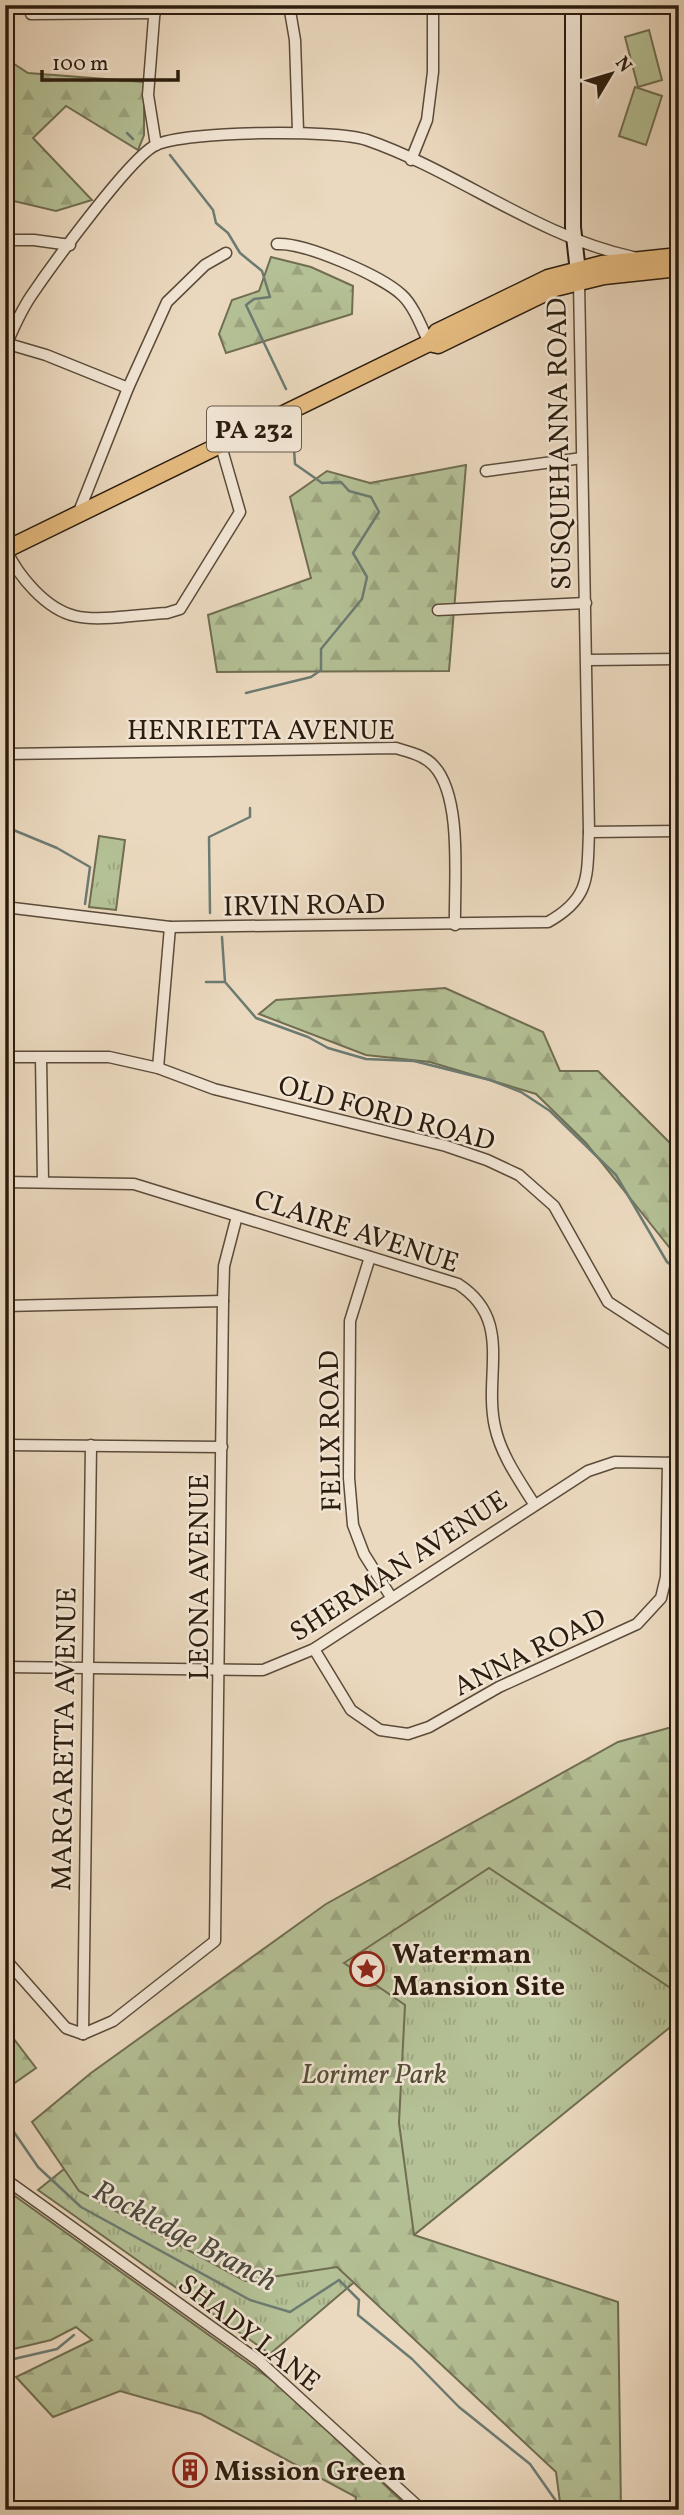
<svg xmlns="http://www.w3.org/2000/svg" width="684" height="2515" viewBox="0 0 684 2515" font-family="Vollkorn,serif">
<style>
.grass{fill:url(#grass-tufts);stroke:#706e52;stroke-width:2}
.forest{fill:url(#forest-firs);stroke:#706e52;stroke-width:2}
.garden{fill:#b4c095;stroke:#706e52;stroke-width:2}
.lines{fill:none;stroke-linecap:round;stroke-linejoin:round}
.stream{stroke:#6c7b72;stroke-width:2.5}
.minor-casing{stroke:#5b4b3a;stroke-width:13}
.secondary-casing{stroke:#2b1c0e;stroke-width:18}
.primary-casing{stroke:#2b1c0e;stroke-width:19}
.minor{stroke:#f2e6d5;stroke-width:10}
.secondary{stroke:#f2e6d5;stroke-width:14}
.primary{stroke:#e6bc80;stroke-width:16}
.labels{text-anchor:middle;stroke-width:5;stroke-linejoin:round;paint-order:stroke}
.shield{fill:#f2e6d5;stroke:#67594a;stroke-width:2}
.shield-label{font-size:26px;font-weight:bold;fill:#2b1c0e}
.street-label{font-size:28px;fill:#2b1c0e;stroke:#f2e6d5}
.poi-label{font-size:28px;font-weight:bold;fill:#2b1c0e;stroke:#f2e6d5;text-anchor:start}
.park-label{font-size:28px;font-style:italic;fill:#544d36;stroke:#f2e6d5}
.water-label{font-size:30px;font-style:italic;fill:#4c4b40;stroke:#f2e6d5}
</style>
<defs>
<pattern id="grass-tufts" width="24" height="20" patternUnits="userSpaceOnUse" patternTransform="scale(1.75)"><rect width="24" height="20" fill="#b4c095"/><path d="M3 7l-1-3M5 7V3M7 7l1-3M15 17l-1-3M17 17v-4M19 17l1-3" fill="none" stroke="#9ba47f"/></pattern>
<pattern id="forest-firs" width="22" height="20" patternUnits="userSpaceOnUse" patternTransform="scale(1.75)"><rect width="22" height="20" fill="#b4c095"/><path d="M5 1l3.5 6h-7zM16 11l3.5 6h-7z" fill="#9ba47f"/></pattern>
</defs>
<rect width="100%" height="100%" fill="#ebd9bf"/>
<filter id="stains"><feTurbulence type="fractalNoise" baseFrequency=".00286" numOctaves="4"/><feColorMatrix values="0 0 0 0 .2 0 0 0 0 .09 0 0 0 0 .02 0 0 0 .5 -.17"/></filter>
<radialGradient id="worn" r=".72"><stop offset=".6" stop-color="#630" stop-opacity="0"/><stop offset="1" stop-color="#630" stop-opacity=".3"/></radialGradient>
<!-- grass -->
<g class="grass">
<polygon points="99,836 125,840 116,910 89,907"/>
<polygon points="679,1752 679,2020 414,2235 413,2232 270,2354 38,2190 74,2161 215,2014"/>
</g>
<!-- forest -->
<g class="forest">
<polygon points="5,58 28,73 144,82 144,135 138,150 66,106 33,138 92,200 56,211 5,199"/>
<polygon points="271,257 311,267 353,286 352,314 226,353 219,334 232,300 259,291"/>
<polygon points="466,465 449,671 217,672 208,615 311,578 290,497 327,471 370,483"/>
<polygon points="445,988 543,1032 560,1071 598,1071 679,1152 679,1254 673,1252 586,1143 536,1094 430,1062 366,1055 259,1014 276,1000"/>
<polygon points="679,1725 679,1999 669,1987 489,1868 344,1963 405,2005 399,2123 414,2235 618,2302 621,2510 561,2510 556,2472 337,2267 245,2281 79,2191 32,2122 91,2073 326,1904 618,1742"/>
<polygon points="5,2033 10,2034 36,2068 6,2089"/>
<polygon points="5,2189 283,2388 411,2510 354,2510 356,2497 201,2414 120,2391 53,2417 16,2377 92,2340 76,2327 51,2340 5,2351"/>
</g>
<!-- garden -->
<g class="garden">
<polygon points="649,30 662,80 638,87 625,37"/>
<polygon points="635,87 662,96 646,145 619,136"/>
</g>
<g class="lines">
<!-- stream -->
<g class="stream">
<polyline points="127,133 133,139"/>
<polyline points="170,155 213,210 216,223 228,233 240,253 262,271 270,297 254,299 246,305 286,389"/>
<polyline points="246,693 311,677 321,670 321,649 362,599 367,577 353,553 379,512 371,497 349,491 341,482 322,483 295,464 293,434"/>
<polyline points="8,797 11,829 57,848 90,867 85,904"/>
<polyline points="210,913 209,837 250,817 250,808"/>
<polyline points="222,937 225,982 256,1018 308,1037 328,1048 366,1059 414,1061 490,1080 521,1092 550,1111 616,1175 667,1262 679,1271"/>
<polyline points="206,982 224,982"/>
<polyline points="5,2119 38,2167 81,2207 250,2300 290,2312 339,2280 359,2300 358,2315 412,2359 459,2407 530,2464 556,2501 551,2510"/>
<polyline points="5,2361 57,2349 74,2335"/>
</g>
<!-- minor casing -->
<g class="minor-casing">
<g id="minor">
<polyline points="155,5 148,95 156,145"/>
<polyline points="289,5 295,40 298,131"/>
<polyline points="31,14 155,13"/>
<polyline points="411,160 427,120 433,72 433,5"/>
<polyline points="5,240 34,240 70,245"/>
<path d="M277,244C304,242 382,276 402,295C414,306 422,328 429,343"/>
<polyline points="5,343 46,355 128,388"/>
<path d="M5,348C12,331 21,311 31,296C50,268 131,156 156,145C184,131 336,129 367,140C459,172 536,236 633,257"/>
<polyline points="486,471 582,458"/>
<polyline points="78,514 128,388 167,302 205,265 226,253"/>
<path d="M6,550C18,575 45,609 75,616C99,622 141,614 167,613L180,609L240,512L221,446"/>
<polyline points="438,610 586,603"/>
<polyline points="588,660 679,659"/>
<path d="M5,754L396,748C409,752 424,755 434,766C463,798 454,882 455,925"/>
<polyline points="589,832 679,831"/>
<path d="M5,907L170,927L548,922C591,898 587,876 589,832L579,282"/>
<polyline points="5,1057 109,1057 158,1068 214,1089 446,1146 487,1160 519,1175 554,1206 608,1302 679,1348"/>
<polyline points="41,1058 43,1182"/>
<polyline points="158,1068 170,927"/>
<path d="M5,1182L134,1184L458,1284C514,1320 483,1374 495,1427C501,1455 519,1480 534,1504"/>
<polyline points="370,1257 350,1321 349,1478 353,1525 364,1554 391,1597"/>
<polyline points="5,1306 223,1301"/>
<polyline points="5,1445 222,1447"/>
<polyline points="314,1649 351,1710 380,1730 408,1734 429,1727 499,1687 637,1624 661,1598 666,1577 668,1463"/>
<polyline points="5,1667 263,1670 314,1649 588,1471 615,1462 679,1463"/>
<polyline points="5,1959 66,2028 83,2034"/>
<polyline points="83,2034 113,2021 215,1941 223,1301 224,1266 237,1216"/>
<polyline points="83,2034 91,1445"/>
<polyline points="5,2179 259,2361 422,2510"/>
</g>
</g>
<!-- secondary casing -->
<g class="secondary-casing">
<polyline id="secondary" points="573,5 573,227 579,281"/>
</g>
<!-- primary casing -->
<g class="primary-casing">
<g id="primary">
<polyline points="429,343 438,345 555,288 604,276 679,268"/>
<polyline points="5,550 429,343 437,332 548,278 602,264 679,256"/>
</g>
</g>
<!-- minor -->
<use href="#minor" class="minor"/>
<!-- secondary -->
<use href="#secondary" class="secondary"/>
<!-- primary -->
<use href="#primary" class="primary"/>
</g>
<!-- icons -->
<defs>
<g id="sight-ring" transform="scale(1.75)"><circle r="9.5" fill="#f2e6d5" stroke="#8f2418" stroke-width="1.5"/><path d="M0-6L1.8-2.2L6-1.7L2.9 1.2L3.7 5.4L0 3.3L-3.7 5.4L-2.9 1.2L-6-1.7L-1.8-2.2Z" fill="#8f2418"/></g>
<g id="building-ring" transform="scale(1.75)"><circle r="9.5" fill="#f2e6d5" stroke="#8f2418" stroke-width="1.5"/><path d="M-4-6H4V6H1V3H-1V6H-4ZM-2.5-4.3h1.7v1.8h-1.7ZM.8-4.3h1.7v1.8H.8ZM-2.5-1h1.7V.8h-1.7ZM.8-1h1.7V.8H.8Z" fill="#8f2418"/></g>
</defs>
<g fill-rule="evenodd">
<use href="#sight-ring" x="367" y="1969"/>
<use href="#building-ring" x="190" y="2470"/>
</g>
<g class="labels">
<!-- shield labels -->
<rect class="shield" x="207" y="406.5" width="94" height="45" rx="5"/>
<g class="shield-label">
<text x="254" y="438">PA 232</text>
</g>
<!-- street labels -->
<g class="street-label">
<text transform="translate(558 444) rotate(-91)" y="10">SUSQUEHANNA ROAD</text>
<text x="261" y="739">HENRIETTA AVENUE</text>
<text transform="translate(304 904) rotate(-1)" y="10">IRVIN ROAD</text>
<text transform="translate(387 1112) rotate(15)" y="10">OLD FORD ROAD</text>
<text transform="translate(357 1230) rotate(18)" y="10">CLAIRE AVENUE</text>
<text transform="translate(329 1431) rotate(-91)" y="10">FELIX ROAD</text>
<text transform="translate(398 1565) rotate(-33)" y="10">SHERMAN AVENUE</text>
<text transform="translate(198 1577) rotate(-90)" y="10">LEONA AVENUE</text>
<text transform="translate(529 1651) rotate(-26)" y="10">ANNA ROAD</text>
<text transform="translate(63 1739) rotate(-89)" y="10">MARGARETTA AVENUE</text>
<text transform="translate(250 2332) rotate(38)" y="10">SHADY LANE</text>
</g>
<!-- poi labels -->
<g class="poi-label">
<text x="392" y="1963">Waterman<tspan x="392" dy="32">Mansion Site</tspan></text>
<text x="214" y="2480">Mission Green</text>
</g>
<!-- park labels -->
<g class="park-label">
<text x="374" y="2083">Lorimer Park</text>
</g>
<!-- water labels -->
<g class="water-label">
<text transform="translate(185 2235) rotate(28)" y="10">Rockledge Branch</text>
</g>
</g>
<!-- margin -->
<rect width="684" height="2515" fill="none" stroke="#ebd9bf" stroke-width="28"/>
<rect x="7" y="7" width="670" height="2501" fill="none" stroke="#2b1c0e" stroke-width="3.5"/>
<rect x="14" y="14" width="656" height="2487" fill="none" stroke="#2b1c0e" stroke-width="2"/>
<!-- north arrow -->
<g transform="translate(611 74) rotate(52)" stroke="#f2e6d5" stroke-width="5" paint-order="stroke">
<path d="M0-5L12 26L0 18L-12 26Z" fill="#2b1c0e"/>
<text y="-10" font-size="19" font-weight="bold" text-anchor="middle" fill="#2b1c0e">N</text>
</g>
<!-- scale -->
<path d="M42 70v10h136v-10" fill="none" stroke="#2b1c0e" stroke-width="3.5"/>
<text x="52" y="70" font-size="21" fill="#2b1c0e" stroke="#f2e6d5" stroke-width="5" paint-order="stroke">100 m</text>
<rect width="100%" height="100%" filter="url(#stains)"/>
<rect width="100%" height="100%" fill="url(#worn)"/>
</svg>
